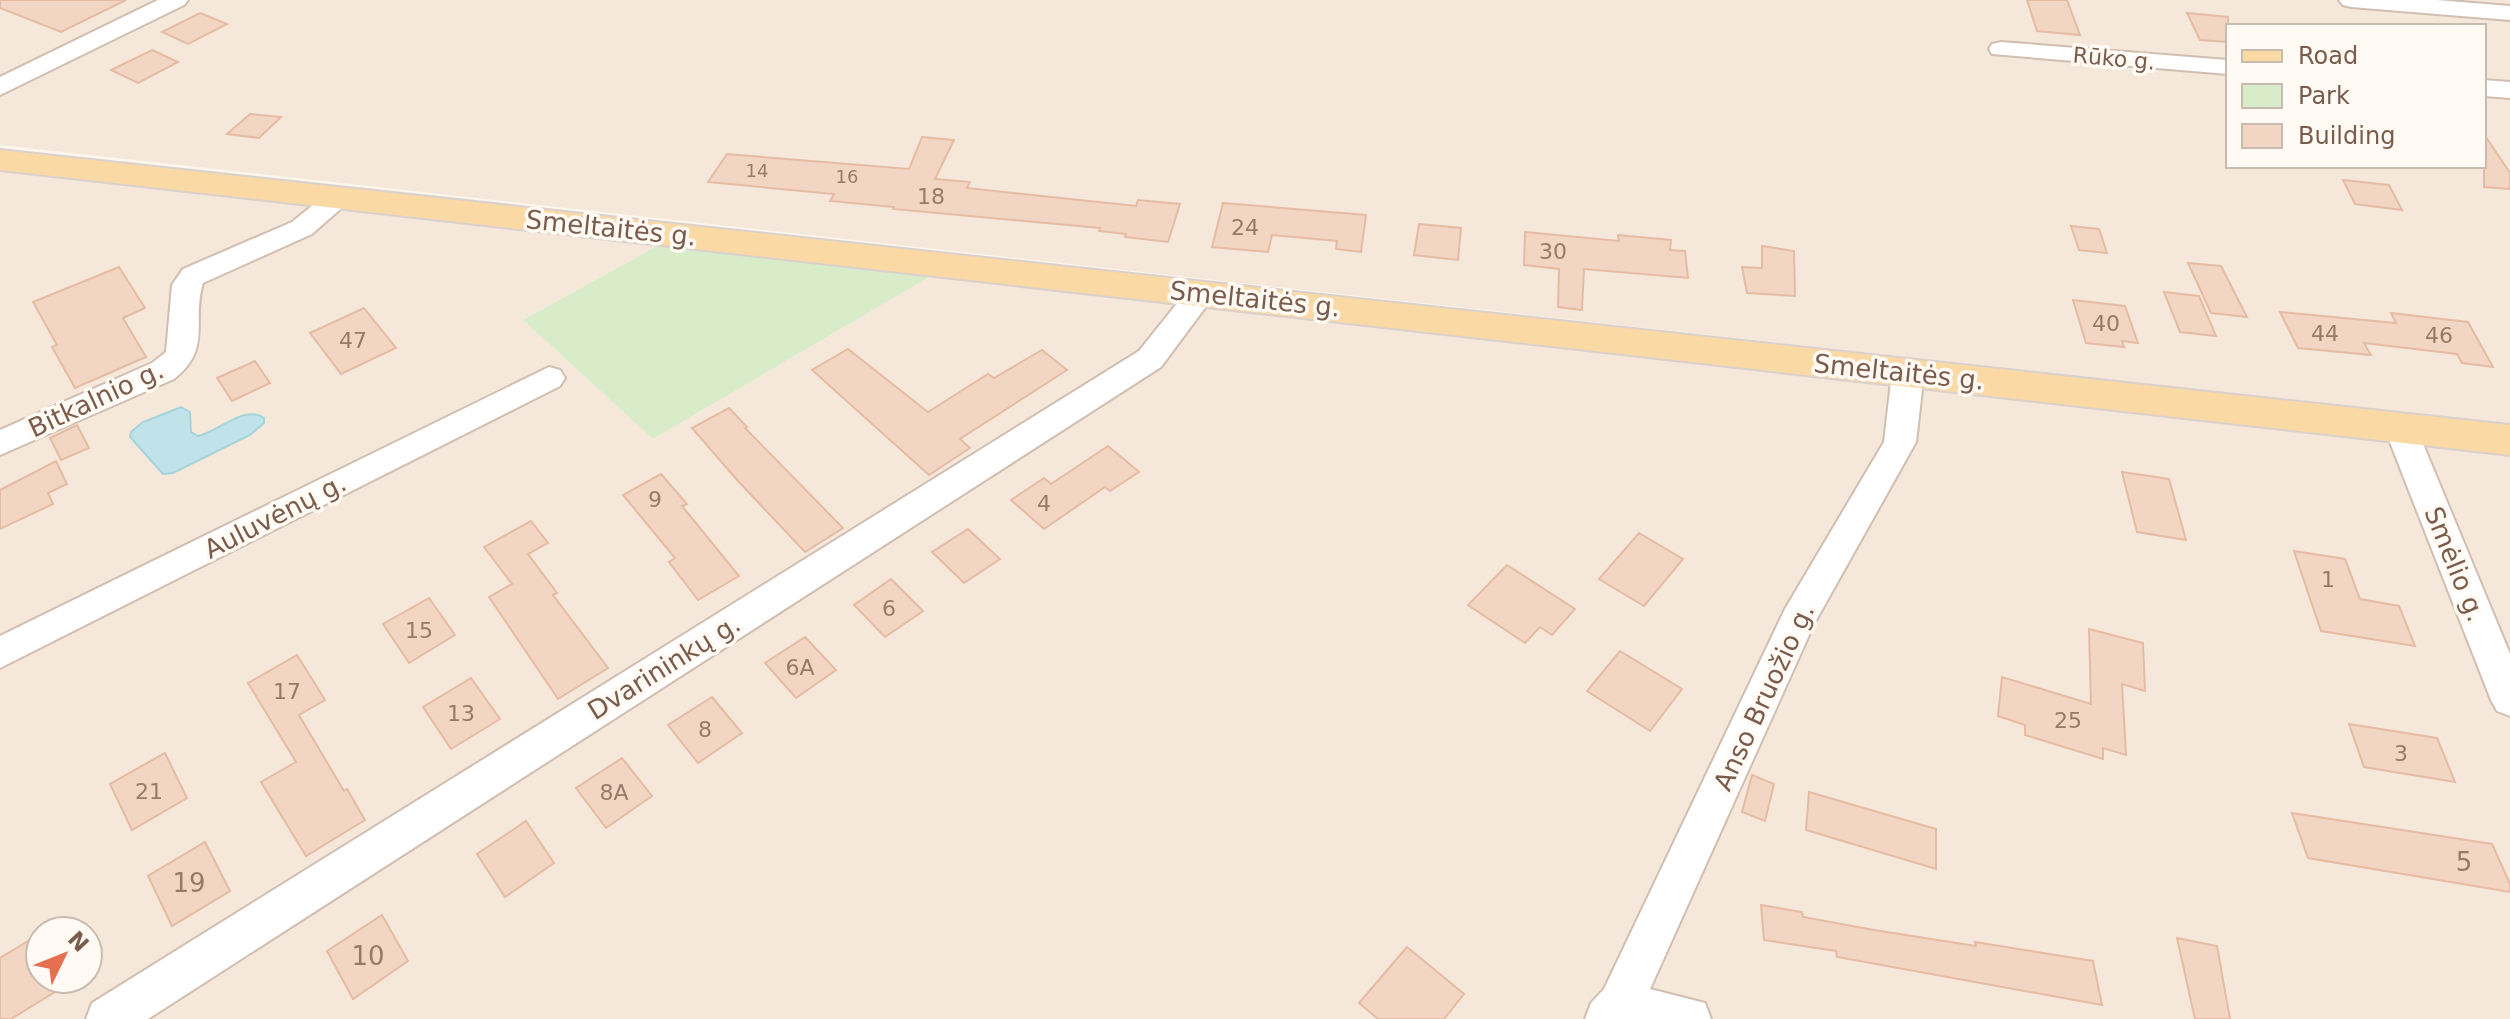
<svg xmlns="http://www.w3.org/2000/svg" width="2510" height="1019" viewBox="0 0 2510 1019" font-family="'DejaVu Sans',sans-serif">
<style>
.residential{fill:#f5e8da;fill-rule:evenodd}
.green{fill:#d8ecc9}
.water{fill:#bfe3e8;stroke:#a5d3da;stroke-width:2}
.building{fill:#f3d5c3;stroke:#e6bba3;stroke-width:2}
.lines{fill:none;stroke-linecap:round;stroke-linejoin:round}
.minor-casing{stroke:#d1beb0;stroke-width:4}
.major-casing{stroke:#dad1cd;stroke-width:4}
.minor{fill:#fff;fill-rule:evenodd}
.major{fill:#fbd9a5;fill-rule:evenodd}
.labels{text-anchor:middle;stroke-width:7;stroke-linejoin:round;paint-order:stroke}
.far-number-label{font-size:18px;fill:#987a6a}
.far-street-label{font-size:22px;fill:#7a5c4d;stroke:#fffaf3}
.number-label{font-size:22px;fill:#987a6a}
.street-label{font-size:26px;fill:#7a5c4d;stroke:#fffaf3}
.near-number-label{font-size:26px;fill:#987a6a}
</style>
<rect width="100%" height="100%" fill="#fdf6ec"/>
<!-- residential -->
<g class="residential">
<path d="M0,0H2510V424L0,145ZM2228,26H2484V166H2228Z"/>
<path d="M0,169L659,245L523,320L653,439L931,276L1999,392L2510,454V1019H0ZM40,931H88V979H40Z"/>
</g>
<!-- green -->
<polygon class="green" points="659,245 931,276 653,439 523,320"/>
<!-- water -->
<path class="water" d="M181,407L190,412L191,432L198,436C218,432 245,404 264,418V423L250,435L173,473L163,474L130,437L131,432L143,422Z"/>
<!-- building -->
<g class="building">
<polygon points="0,0 126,0 61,32 0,8"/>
<polygon points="2027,0 2067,0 2080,35 2037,31"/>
<polygon points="200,13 227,24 188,44 162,32"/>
<polygon points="2187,13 2228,17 2228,42 2200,40"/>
<polygon points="152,50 178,62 138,83 111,70"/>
<polygon points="250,114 281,117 259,138 227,134"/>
<polygon points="2484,134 2510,173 2510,189 2484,187"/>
<polygon points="922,137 954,140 935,179 970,182 967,188 1136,206 1138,200 1180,204 1168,242 1125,237 1126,234 1099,231 1100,228 893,209 894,207 830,201 834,194 708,182 727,154 909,169"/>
<polygon points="2343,180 2389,185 2402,210 2355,204"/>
<polygon points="1223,203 1366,215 1361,252 1336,249 1337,241 1272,235 1268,252 1212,247"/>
<polygon points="1419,224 1461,228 1458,260 1414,255"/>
<polygon points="2071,226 2099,229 2107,253 2079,250"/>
<polygon points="1525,232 1619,241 1618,235 1671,240 1670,250 1685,251 1688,278 1584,269 1582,310 1558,307 1559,269 1524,265"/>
<polygon points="1762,246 1794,251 1795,296 1747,293 1742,267 1762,268"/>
<polygon points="2188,263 2221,266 2247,317 2211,313"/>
<polygon points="119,267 145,308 123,318 146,357 75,388 52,347 57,345 33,302"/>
<polygon points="2164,292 2199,296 2216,336 2180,332"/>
<polygon points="2073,300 2125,306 2138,343 2122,341 2124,347 2086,343"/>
<polygon points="364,308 396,348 341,374 310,333"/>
<polygon points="2280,312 2396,323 2391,313 2468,322 2493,367 2462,363 2457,354 2364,343 2371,355 2298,348"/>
<polygon points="848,349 928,412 988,374 994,378 1042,350 1067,370 960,439 970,448 929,475 812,370"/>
<polygon points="255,361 270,383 232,401 217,378"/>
<polygon points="729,408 747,427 745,428 843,528 805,552 738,481 692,428"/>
<polygon points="77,425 89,448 61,460 50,438"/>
<polygon points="1108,446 1139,472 1110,491 1105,487 1044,529 1011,500 1044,478 1051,484"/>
<polygon points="56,461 67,484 48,493 53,504 0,529 0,490"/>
<polygon points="2122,472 2169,479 2186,540 2137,532"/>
<polygon points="661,474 687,504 682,506 739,576 698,600 669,562 675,558 623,495"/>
<polygon points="531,521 548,543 528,554 557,593 553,595 608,668 558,699 489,597 512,584 484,547"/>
<polygon points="968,529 1000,559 964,583 932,552"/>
<polygon points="1639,533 1683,559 1644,606 1599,579"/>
<polygon points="2294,551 2345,559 2360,599 2399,606 2415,646 2321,631"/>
<polygon points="1507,565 1575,609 1552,635 1540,627 1525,643 1468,605"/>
<polygon points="891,579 923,611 885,637 854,605"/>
<polygon points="429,598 455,635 409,663 383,624"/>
<polygon points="2089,629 2143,643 2145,691 2122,684 2126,755 2103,748 2103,759 2025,735 2025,725 1998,716 2002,677 2091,704"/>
<polygon points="805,637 836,670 796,698 765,663"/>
<polygon points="1620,651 1682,689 1650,731 1587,691"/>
<polygon points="297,655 325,700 299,715 344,791 347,789 365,820 306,856 261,782 296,762 248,683"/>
<polygon points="471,678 500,719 451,749 423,707"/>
<polygon points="712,697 742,733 698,763 668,725"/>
<polygon points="2349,724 2437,738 2455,782 2364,767"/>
<polygon points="165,753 187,798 132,830 110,784"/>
<polygon points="622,758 652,796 606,828 576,788"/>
<polygon points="1752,775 1774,784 1765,821 1742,812"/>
<polygon points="1809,792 1936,829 1936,869 1806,830"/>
<polygon points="2292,813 2492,844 2510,884 2510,892 2308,858"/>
<polygon points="526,821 554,863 505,897 477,854"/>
<polygon points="205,842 230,891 172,926 148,876"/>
<polygon points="1761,905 1802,912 1803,917 1874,930 1976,946 1975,942 2093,961 2102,1005 1837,957 1836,951 1764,940"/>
<polygon points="382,915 408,961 353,999 327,951"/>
<polygon points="40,934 40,979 76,979 11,1019 0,1019 0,958"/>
<polygon points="2177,938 2217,946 2230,1019 2195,1019"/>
<polygon points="1407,947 1464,994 1444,1019 1378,1019 1359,1003"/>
</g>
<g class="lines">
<!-- minor casing -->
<g class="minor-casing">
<g id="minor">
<polygon points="158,0 188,0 184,5 0,95 0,77"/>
<polygon points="2339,0 2437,0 2510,6 2510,20 2351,7 2343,5"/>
<polygon points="2001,42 2228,60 2228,74 1992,54 1989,49 1992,44"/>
<polygon points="2484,80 2510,82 2510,98 2484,96"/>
<path d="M339,189L349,192L353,198L312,234L203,283C191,322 213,348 174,379L0,455V430L152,363L166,352L172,285L183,269L292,222L329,192Z"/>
<polygon points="1201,283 1211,286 1216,293 1161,367 148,1019 86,1019 92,1003 1139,351 1191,286"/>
<polygon points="1908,362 1919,365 1924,373 1916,442 1814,624 1650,989 1705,1003 1711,1019 1585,1019 1591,1003 1604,989 1785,609 1884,442 1892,373 1897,365"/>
<polygon points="549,367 560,370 565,378 560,386 0,668 0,636"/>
<polygon points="2400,415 2411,419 2416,427 2510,654 2510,716 2497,711 2491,700 2384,427 2389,419"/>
</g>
</g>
<!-- major casing -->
<g class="major-casing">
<polygon id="major" points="0,150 2510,425 2510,455 0,170"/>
</g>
<!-- minor -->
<use href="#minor" class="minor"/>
<!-- major -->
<use href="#major" class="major"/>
</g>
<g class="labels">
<!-- far-number labels -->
<g class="far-number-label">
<text x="757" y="177">14</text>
<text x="847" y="183">16</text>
</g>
<!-- far-street labels -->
<g class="far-street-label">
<text transform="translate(2114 58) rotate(5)" y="8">Rūko g.</text>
</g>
<!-- number labels -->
<g class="number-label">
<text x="931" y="204">18</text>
<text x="1245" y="235">24</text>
<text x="1553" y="259">30</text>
<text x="2106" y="331">40</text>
<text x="2325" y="341">44</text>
<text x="2439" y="343">46</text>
<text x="353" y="348">47</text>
<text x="655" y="507">9</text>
<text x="1044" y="511">4</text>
<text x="2328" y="587">1</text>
<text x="889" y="616">6</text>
<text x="419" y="638">15</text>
<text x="800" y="675">6A</text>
<text x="287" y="699">17</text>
<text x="461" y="721">13</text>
<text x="2068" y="728">25</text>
<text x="705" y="737">8</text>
<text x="2401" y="761">3</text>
<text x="149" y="799">21</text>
<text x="614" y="800">8A</text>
</g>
<!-- street labels -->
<g class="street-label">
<text transform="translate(611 228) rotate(6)" y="9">Smeltaitės g.</text>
<text transform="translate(1255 299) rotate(6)" y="9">Smeltaitės g.</text>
<text transform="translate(1899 372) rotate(6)" y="9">Smeltaitės g.</text>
<text transform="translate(96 399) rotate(-25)" y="9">Bitkalnio g.</text>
<text transform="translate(275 516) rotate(-27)" y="9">Auluvėnų g.</text>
<text transform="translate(2455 564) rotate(68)" y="9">Smėlio g.</text>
<text transform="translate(664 667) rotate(-32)" y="9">Dvarininkų g.</text>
<text transform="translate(1764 697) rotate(-65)" y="9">Anso Bruožio g.</text>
</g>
<!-- near-number labels -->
<g class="near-number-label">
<text x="2464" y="871">5</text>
<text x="189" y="892">19</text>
<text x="368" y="965">10</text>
</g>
</g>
<!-- legend -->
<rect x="2226" y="24" width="260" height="144" fill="#fffaf3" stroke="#cabbb1" stroke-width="2"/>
<rect x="2242" y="50" width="40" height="12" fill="#fbd9a5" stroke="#cabbb1" stroke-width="2"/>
<text x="2298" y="64" font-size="24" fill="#7a5c4d">Road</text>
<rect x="2242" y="84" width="40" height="24" fill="#d8ecc9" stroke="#cabbb1" stroke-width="2"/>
<text x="2298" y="104" font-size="24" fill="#7a5c4d">Park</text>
<rect x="2242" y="124" width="40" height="24" fill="#f3d5c3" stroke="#cabbb1" stroke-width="2"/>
<text x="2298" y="144" font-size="24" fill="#7a5c4d">Building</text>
<!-- north arrow -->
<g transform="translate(64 955) rotate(47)"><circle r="38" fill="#fffaf3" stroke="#cabbb1" stroke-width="2"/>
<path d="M0-6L14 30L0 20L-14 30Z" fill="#e76f51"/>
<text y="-12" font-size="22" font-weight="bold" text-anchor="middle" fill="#7a5c4d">N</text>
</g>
</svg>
